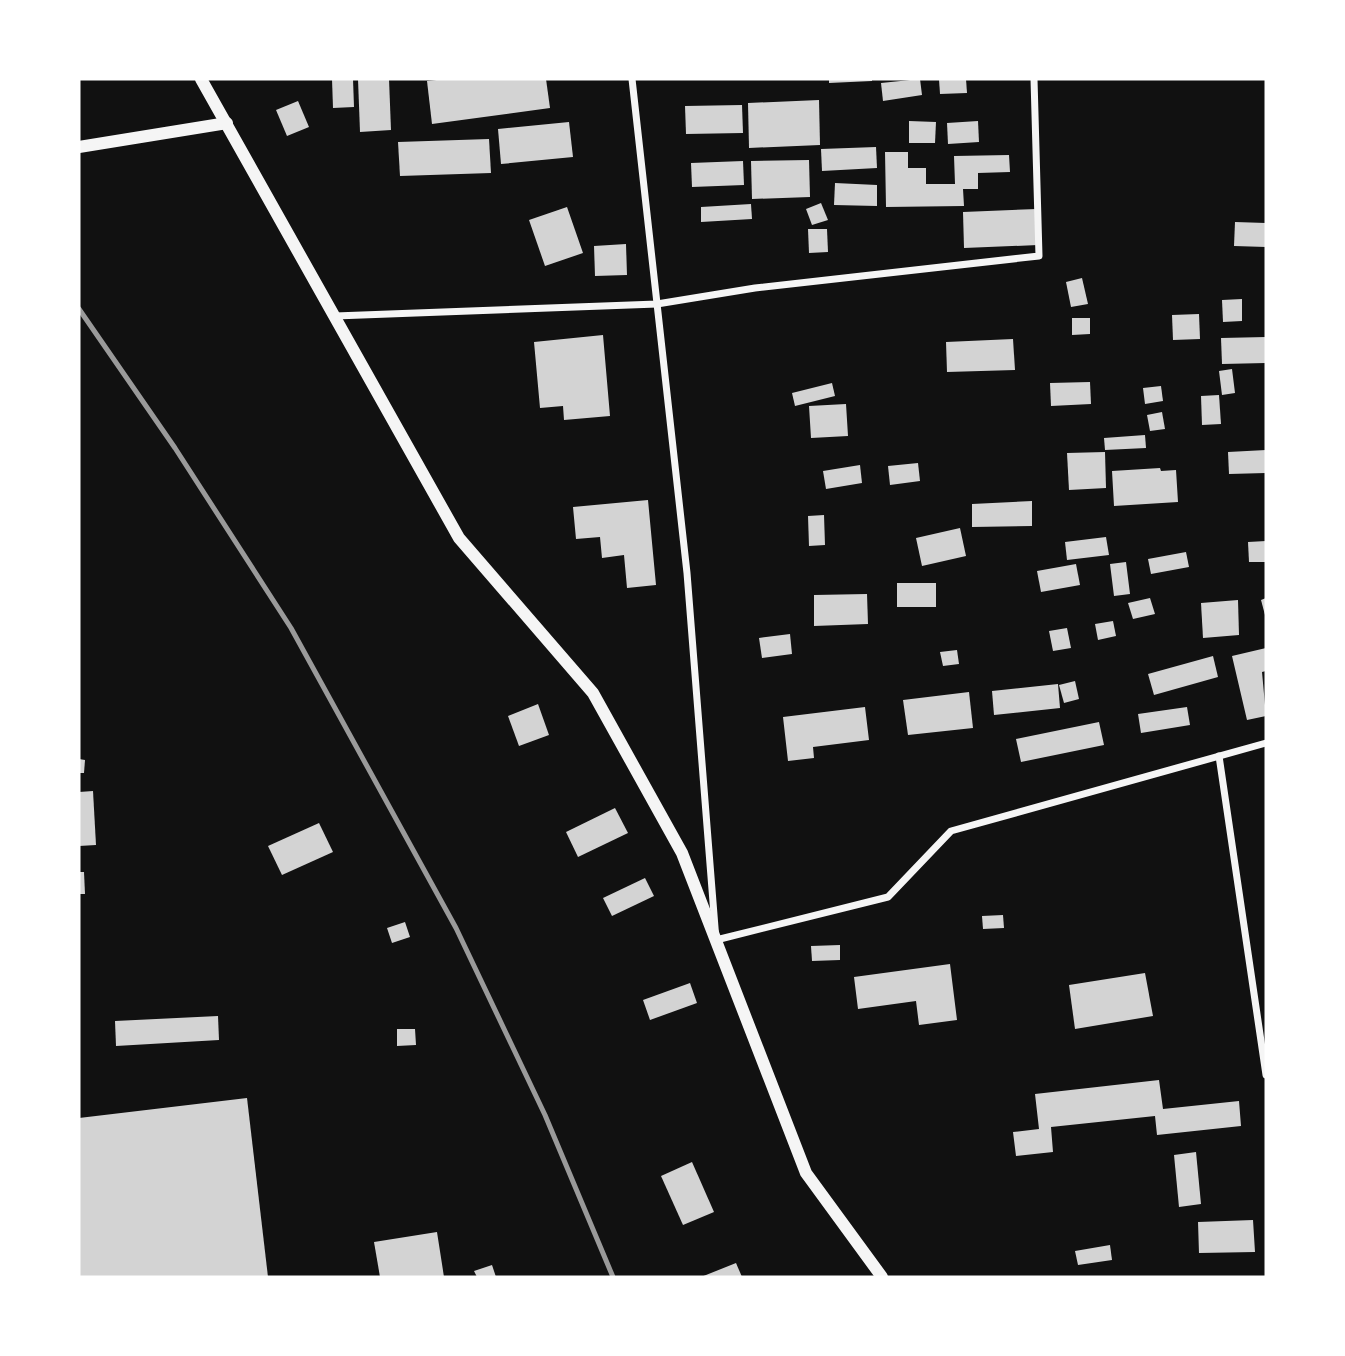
<svg xmlns="http://www.w3.org/2000/svg" width="1345" height="1356" viewBox="0 0 1345 1356" font-family="'Nunito Sans',sans-serif">
<style>
.building{fill:#d3d3d3}
.lines{fill:none;stroke-linecap:round;stroke-linejoin:round}
.minor{stroke:#f5f5f5;stroke-width:7}
.tertiary{stroke:#f5f5f5;stroke-width:12}
.rail{stroke:#9a9a9a;stroke-width:5}
</style>
<rect width="100%" height="100%" fill="#111"/>
<!-- building -->
<g class="building">
<polygon points="332,79 353,79 354,107 333,108"/>
<polygon points="358,79 389,79 391,130 360,132"/>
<polygon points="446,79 546,79 550,108 432,124 427,81"/>
<polygon points="829,79 872,79 872,81 829,83"/>
<polygon points="920,79 922,95 883,101 881,83"/>
<polygon points="939,79 966,79 967,93 940,94"/>
<polygon points="819,100 820,145 749,148 748,103"/>
<polygon points="298,101 309,127 287,136 276,110"/>
<polygon points="742,105 743,133 686,134 685,106"/>
<polygon points="909,121 936,122 935,143 909,143"/>
<polygon points="978,121 979,142 948,144 947,123"/>
<polygon points="569,122 573,157 501,164 498,129"/>
<polygon points="489,139 491,173 400,176 398,142"/>
<polygon points="876,147 877,168 822,171 821,149"/>
<polygon points="885,152 908,152 908,168 926,168 926,184 955,184 954,156 1009,155 1010,172 978,173 978,189 963,189 964,206 886,207"/>
<polygon points="809,160 810,197 752,199 751,161"/>
<polygon points="743,161 744,185 692,187 691,163"/>
<polygon points="835,183 877,185 877,206 834,205"/>
<polygon points="821,203 828,220 812,225 806,209"/>
<polygon points="751,204 752,219 701,222 701,207"/>
<polygon points="567,207 583,253 545,266 529,220"/>
<polygon points="1037,209 1038,245 964,248 963,212"/>
<polygon points="1235,222 1266,223 1266,247 1234,246"/>
<polygon points="808,229 827,229 828,252 809,253"/>
<polygon points="626,244 627,275 595,276 594,246"/>
<polygon points="1082,278 1088,304 1071,307 1066,282"/>
<polygon points="1242,299 1242,321 1223,322 1222,300"/>
<polygon points="1199,314 1200,339 1173,340 1172,315"/>
<polygon points="1072,318 1090,318 1090,334 1072,335"/>
<polygon points="603,335 610,416 564,420 563,406 540,408 534,342"/>
<polygon points="1266,337 1266,363 1222,364 1221,338"/>
<polygon points="1013,339 1015,370 947,372 946,342"/>
<polygon points="1232,369 1235,393 1222,395 1219,371"/>
<polygon points="1090,382 1091,404 1051,406 1050,383"/>
<polygon points="832,383 835,396 795,406 792,393"/>
<polygon points="1161,386 1163,401 1145,404 1143,388"/>
<polygon points="1219,395 1221,424 1202,425 1201,396"/>
<polygon points="846,404 848,436 811,438 809,406"/>
<polygon points="1162,412 1165,429 1150,431 1147,415"/>
<polygon points="1145,435 1146,448 1105,450 1104,438"/>
<polygon points="1266,450 1266,473 1229,474 1228,452"/>
<polygon points="1105,452 1106,488 1069,490 1067,453"/>
<polygon points="918,463 920,481 890,485 888,466"/>
<polygon points="860,465 862,483 826,489 823,471"/>
<polygon points="1160,468 1161,471 1176,470 1178,502 1114,506 1112,471"/>
<polygon points="648,500 656,585 627,588 624,555 602,558 600,537 576,539 573,507"/>
<polygon points="1032,501 1032,526 972,527 972,504"/>
<polygon points="824,515 825,545 809,546 808,516"/>
<polygon points="960,528 966,556 922,566 916,538"/>
<polygon points="1106,537 1109,555 1067,560 1065,542"/>
<polygon points="1266,541 1266,562 1249,562 1248,542"/>
<polygon points="1186,552 1189,567 1151,574 1148,559"/>
<polygon points="1126,562 1130,594 1114,596 1110,564"/>
<polygon points="1076,564 1080,585 1041,592 1037,571"/>
<rect x="897" y="583" width="39" height="24"/>
<polygon points="867,594 868,624 814,626 814,595"/>
<polygon points="1150,598 1155,614 1133,619 1128,603"/>
<polygon points="1266,598 1266,615 1265,615 1261,600"/>
<polygon points="1238,600 1239,635 1203,638 1201,603"/>
<polygon points="1113,621 1116,636 1098,640 1095,624"/>
<polygon points="1067,628 1071,648 1053,651 1049,631"/>
<polygon points="790,634 792,654 762,658 759,638"/>
<polygon points="1266,648 1266,671 1262,672 1266,716 1247,720 1232,656"/>
<polygon points="957,650 959,664 943,666 940,652"/>
<polygon points="1213,656 1218,677 1154,695 1148,674"/>
<polygon points="1075,681 1079,699 1064,703 1059,685"/>
<polygon points="1058,684 1060,708 994,715 992,691"/>
<polygon points="969,692 973,728 908,735 903,700"/>
<polygon points="538,704 549,735 519,746 508,716"/>
<polygon points="865,707 869,740 813,747 814,758 788,761 783,717"/>
<polygon points="1187,707 1190,725 1141,733 1138,714"/>
<polygon points="1099,722 1104,745 1021,762 1016,739"/>
<polygon points="79,759 85,760 84,773 79,773"/>
<polygon points="93,791 96,845 79,846 79,792"/>
<polygon points="615,808 628,833 578,857 566,832"/>
<polygon points="319,823 333,852 282,875 268,846"/>
<polygon points="79,872 84,872 85,894 79,894"/>
<polygon points="645,878 654,896 612,916 603,898"/>
<polygon points="1003,915 1004,928 983,929 982,916"/>
<polygon points="405,922 410,937 392,943 387,928"/>
<polygon points="840,945 840,960 812,961 811,946"/>
<polygon points="950,964 957,1020 919,1025 916,1001 858,1009 854,977"/>
<polygon points="1145,973 1153,1016 1075,1029 1069,985"/>
<polygon points="690,983 697,1003 650,1020 643,1000"/>
<polygon points="218,1016 219,1040 116,1046 115,1021"/>
<polygon points="397,1029 415,1029 416,1045 397,1046"/>
<polygon points="1159,1080 1163,1109 1239,1101 1241,1126 1157,1135 1155,1116 1051,1127 1053,1152 1016,1156 1013,1132 1039,1129 1035,1094"/>
<polygon points="247,1098 268,1277 79,1277 79,1118"/>
<polygon points="1196,1152 1201,1204 1179,1207 1174,1155"/>
<polygon points="692,1162 714,1212 683,1225 661,1176"/>
<polygon points="1253,1220 1255,1252 1199,1253 1198,1222"/>
<polygon points="437,1232 444,1277 380,1277 374,1242"/>
<polygon points="1110,1245 1112,1260 1078,1265 1075,1251"/>
<polygon points="736,1263 742,1277 701,1277"/>
<polygon points="492,1265 496,1277 477,1277 474,1271"/>
</g>
<g class="lines">
<!-- minor -->
<g class="minor">
<polyline points="632,79 687,573 716,940 888,897 951,831 1266,743"/>
<polyline points="335,316 657,304 755,288 1039,256 1034,79"/>
<polyline points="1219,756 1266,1075"/>
</g>
<!-- tertiary -->
<g class="tertiary">
<polyline points="201,79 459,538 593,693 682,853 806,1173 882,1277"/>
<polyline points="79,147 227,123"/>
</g>
<!-- rail -->
<polyline class="rail" points="79,309 175,448 291,628 456,928 545,1115 613,1277"/>
</g>
<!-- border -->
<rect width="1345" height="1356" fill="none" stroke="#ffffff" stroke-width="161"/>
</svg>
